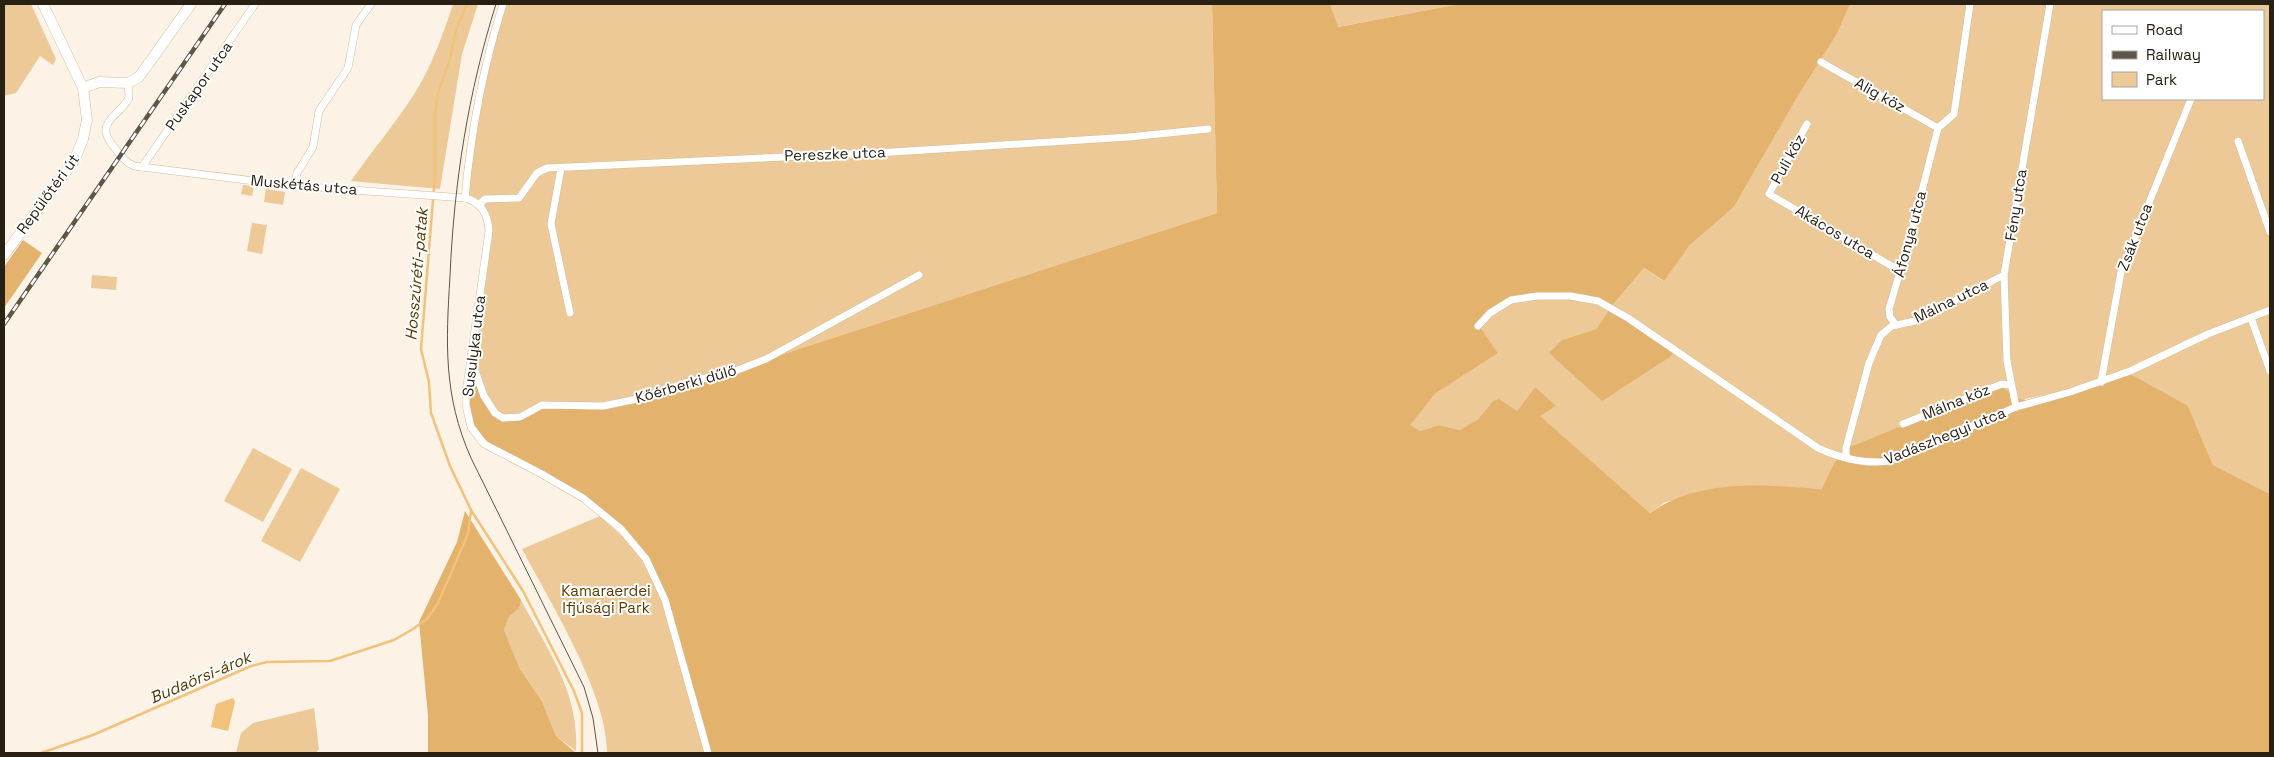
<svg xmlns="http://www.w3.org/2000/svg" width="2274" height="757" viewBox="0 0 2274 757" font-family="'Space Grotesk',sans-serif">
<style>
.green{fill:#ecc997;fill-rule:evenodd}
.forest{fill:#e3b36d}
.water{fill:#f2c27b}
.lines{fill:none;stroke-linecap:round;stroke-linejoin:round}
.stream{stroke:#f2c27b;stroke-width:2.5}
.street-casing{stroke:#d4bd9e;stroke-width:8}
.secondary-casing{stroke:#d4bd9e;stroke-width:11}
.street{stroke:#fff;stroke-width:7}
.secondary{stroke:#fff;stroke-width:10}
.tram{stroke:#5f564a;stroke-width:1}
.rail-casing{stroke:#5f564a;stroke-width:4.5}
.rail{stroke:#fff;stroke-width:2.5;stroke-dasharray:8;stroke-linecap:butt}
.labels{text-anchor:middle;stroke-width:4;stroke-linejoin:round;paint-order:stroke}
.street-label{font-size:15px;fill:#292014;stroke:#fff}
.park-label{font-size:15px;fill:#5b3c00;stroke:#fff}
.water-label{font-size:16px;font-style:italic;fill:#593a00;stroke:#fff}
</style>
<rect width="100%" height="100%" fill="#fcf3e6"/>
<!-- green -->
<g class="green">
<polygon points="4,4 31,4 56,59 53,65 40,56 16,93 4,96"/>
<path d="M453,4H478L462,54L440,189L351,181C371,152 395,124 413,96C431,68 443,35 453,4Z"/>
<polygon points="503,4 1212,4 1217,213 661,394 520,417 495,413 473,365 487,216 465,198 475,121"/>
<polygon points="1330,4 1459,4 1337,27"/>
<path d="M1850,4H2270V494L2213,465L2188,406L2067,390L2020,400L1834,463L1823,489L1756,486L1665,502L1650,513L1539,416L1535,387L1517,411L1493,401L1478,419L1460,430L1439,425L1420,431L1409,425L1435,394L1498,353L1478,326L1511,300L1587,298L1610,309L1596,329L1562,340L1602,401L1611,307L1644,268L1663,281L1689,246L1734,207L1798,96L1837,34ZM2103,11H2263V99H2103Z"/>
<polygon points="243,185 254,186 252,196 241,194"/>
<polygon points="266,189 285,192 283,205 264,202"/>
<polygon points="252,223 267,225 262,254 247,251"/>
<polygon points="92,275 117,277 116,290 91,288"/>
<polygon points="253,448 292,469 263,522 224,501"/>
<polygon points="301,468 340,489 300,562 261,541"/>
<path d="M600,516L635,548L661,595L705,753H607C608,695 550,602 522,549Z"/>
<path d="M521,600C548,651 579,691 576,751L556,736L542,701L520,669L504,630L509,617L520,607Z"/>
<polygon points="314,708 319,749 316,753 236,753 241,733 253,723"/>
</g>
<!-- forest -->
<g class="forest">
<path d="M1212,4H1330L1338,27L1459,4H1850L1837,34L1798,96L1734,207L1689,246L1664,281L1644,268L1611,307L1673,353L1670,357L1602,401L1549,353L1562,340L1596,329L1609,310L1587,298L1512,300L1479,326L1498,353L1435,394L1410,425L1420,431L1439,425L1460,430L1478,419L1493,401L1499,399L1517,411L1535,387L1556,406L1540,416L1650,513C1700,478 1765,485 1822,489L1834,463L1850,447L2000,386L2020,399L2027,400L2103,379L2132,375L2188,406L2213,465L2270,494V753H705C695,719 686,685 676,651C667,616 659,578 636,549C601,506 535,474 489,443C462,419 468,397 473,365L495,413L509,419L533,408L603,406L661,394L1217,213Z"/>
<polygon points="23,240 42,253 4,308 4,267"/>
<polygon points="465,511 521,600 520,607 509,617 504,630 520,669 542,701 556,736 576,753 428,753 428,716 419,622 457,542"/>
</g>
<!-- water -->
<polygon class="water" points="233,698 235,702 228,731 211,727 216,704"/>
<g class="lines">
<!-- stream -->
<g class="stream">
<polyline points="467,4 456,30 450,59 438,93 435,114 435,175 421,349 429,382 431,413 450,466 471,510 523,591 574,691 582,713 582,753"/>
<polyline points="41,753 93,735 251,666 267,662 330,661 394,640 413,629 427,619 438,603 468,534 471,511"/>
</g>
<!-- street casing -->
<g class="street-casing">
<g id="street">
<polyline points="1821,62 1938,128"/>
<path d="M128,83L129,98C118,118 93,122 114,147C120,155 125,162 134,166L295,186L465,198C482,202 488,215 489,231L466,393V405L471,427L484,444L540,473L583,498L621,529L646,559L665,600L708,753"/>
<polyline points="1807,124 1769,194 1900,271"/>
<polyline points="2238,141 2270,232"/>
<polyline points="142,167 255,4"/>
<polyline points="561,168 551,224 570,313"/>
<polyline points="295,186 297,173 313,147 319,111 348,68 356,25 371,4"/>
<path d="M465,198C471,132 483,67 503,4"/>
<polyline points="480,204 485,199 519,198 537,173 547,168 893,152 1129,137 1208,129"/>
<polyline points="2251,318 2270,371"/>
<polyline points="1896,325 1890,317 1889,309 1911,234 1938,128 1954,114 1970,4"/>
<path d="M1478,326L1490,313L1511,300L1537,296H1570L1598,301L1628,318L1818,448C1839,458 1873,467 1896,459L2016,407L2070,392L2130,371L2208,334L2270,310"/>
<polyline points="471,359 484,396 495,413 503,418 520,417 542,405 603,406 661,394 681,384 735,371 766,359 919,275"/>
<polyline points="2101,382 2121,272 2191,99"/>
<polyline points="2016,407 2007,361 2004,275 2050,4"/>
<polyline points="1903,424 1989,389 2002,384 2010,385"/>
<polyline points="1846,457 1846,448 1869,363 1881,335 1892,326 1915,321 2004,275"/>
</g>
</g>
<!-- secondary casing -->
<g class="secondary-casing">
<g id="secondary">
<polyline points="83,88 99,82 128,83 139,77 191,4"/>
<polyline points="4,255 74,161 83,139 87,120 83,88 43,4"/>
</g>
</g>
<!-- street -->
<use href="#street" class="street"/>
<!-- secondary -->
<use href="#secondary" class="secondary"/>
<!-- tram -->
<path class="tram" d="M496,4C468,93 454,183 450,276C446,342 443,395 471,458L584,687L593,718L598,753"/>
<!-- rail casing -->
<g class="rail-casing">
<polyline id="rail" points="4,324 225,4"/>
</g>
<!-- rail -->
<use href="#rail" class="rail"/>
</g>
<g class="labels">
<!-- street labels -->
<g class="street-label">
<text transform="translate(199 86) rotate(-55)" y="5">Puskapor utca</text>
<text transform="translate(1880 95) rotate(29)" y="5">Alig köz</text>
<text transform="translate(835 154) rotate(-2)" y="5">Pereszke utca</text>
<text transform="translate(1788 159) rotate(-61)" y="5">Puli köz</text>
<text transform="translate(304 185) rotate(5)" y="5">Muskétás utca</text>
<text transform="translate(48 194) rotate(-54)" y="5">Repülőtéri út</text>
<text transform="translate(2016 205) rotate(-81)" y="5">Fény utca</text>
<text transform="translate(1835 232) rotate(31)" y="5">Akácos utca</text>
<text transform="translate(1910 234) rotate(-75)" y="5">Áfonya utca</text>
<text transform="translate(2135 237) rotate(-69)" y="5">Zsák utca</text>
<text transform="translate(1951 301) rotate(-26)" y="5">Málna utca</text>
<text transform="translate(474 346) rotate(-83)" y="5">Susulyka utca</text>
<text transform="translate(686 384) rotate(-16)" y="5">Kőérberki dűlő</text>
<text transform="translate(1956 402) rotate(-22)" y="5">Málna köz</text>
<text transform="translate(1945 436) rotate(-22)" y="5">Vadászhegyi utca</text>
</g>
<!-- park labels -->
<g class="park-label">
<text x="606" y="596">Kamaraerdei<tspan x="606" dy="17">Ifjúsági Park</tspan></text>
</g>
<!-- water labels -->
<g class="water-label">
<text transform="translate(416 274) rotate(-85)" y="6">Hosszúréti-patak</text>
<text transform="translate(200 677) rotate(-23)" y="6">Budaörsi-árok</text>
</g>
</g>
<!-- border -->
<rect width="2274" height="757" fill="none" stroke="#292014" stroke-width="10"/>
<!-- legend -->
<rect x="2102" y="10" width="162" height="90" fill="#ffffff" stroke="#a9a6a1"/>
<rect x="2112" y="26" width="25" height="8" fill="#ffffff" stroke="#a9a6a1"/>
<text x="2146" y="35" font-size="15" fill="#292014">Road</text>
<rect x="2112" y="51" width="25" height="8" fill="#5f564a" stroke="#a9a6a1"/>
<text x="2146" y="60" font-size="15" fill="#292014">Railway</text>
<rect x="2112" y="72" width="25" height="15" fill="#ecc997" stroke="#a9a6a1"/>
<text x="2146" y="85" font-size="15" fill="#292014">Park</text>
</svg>
